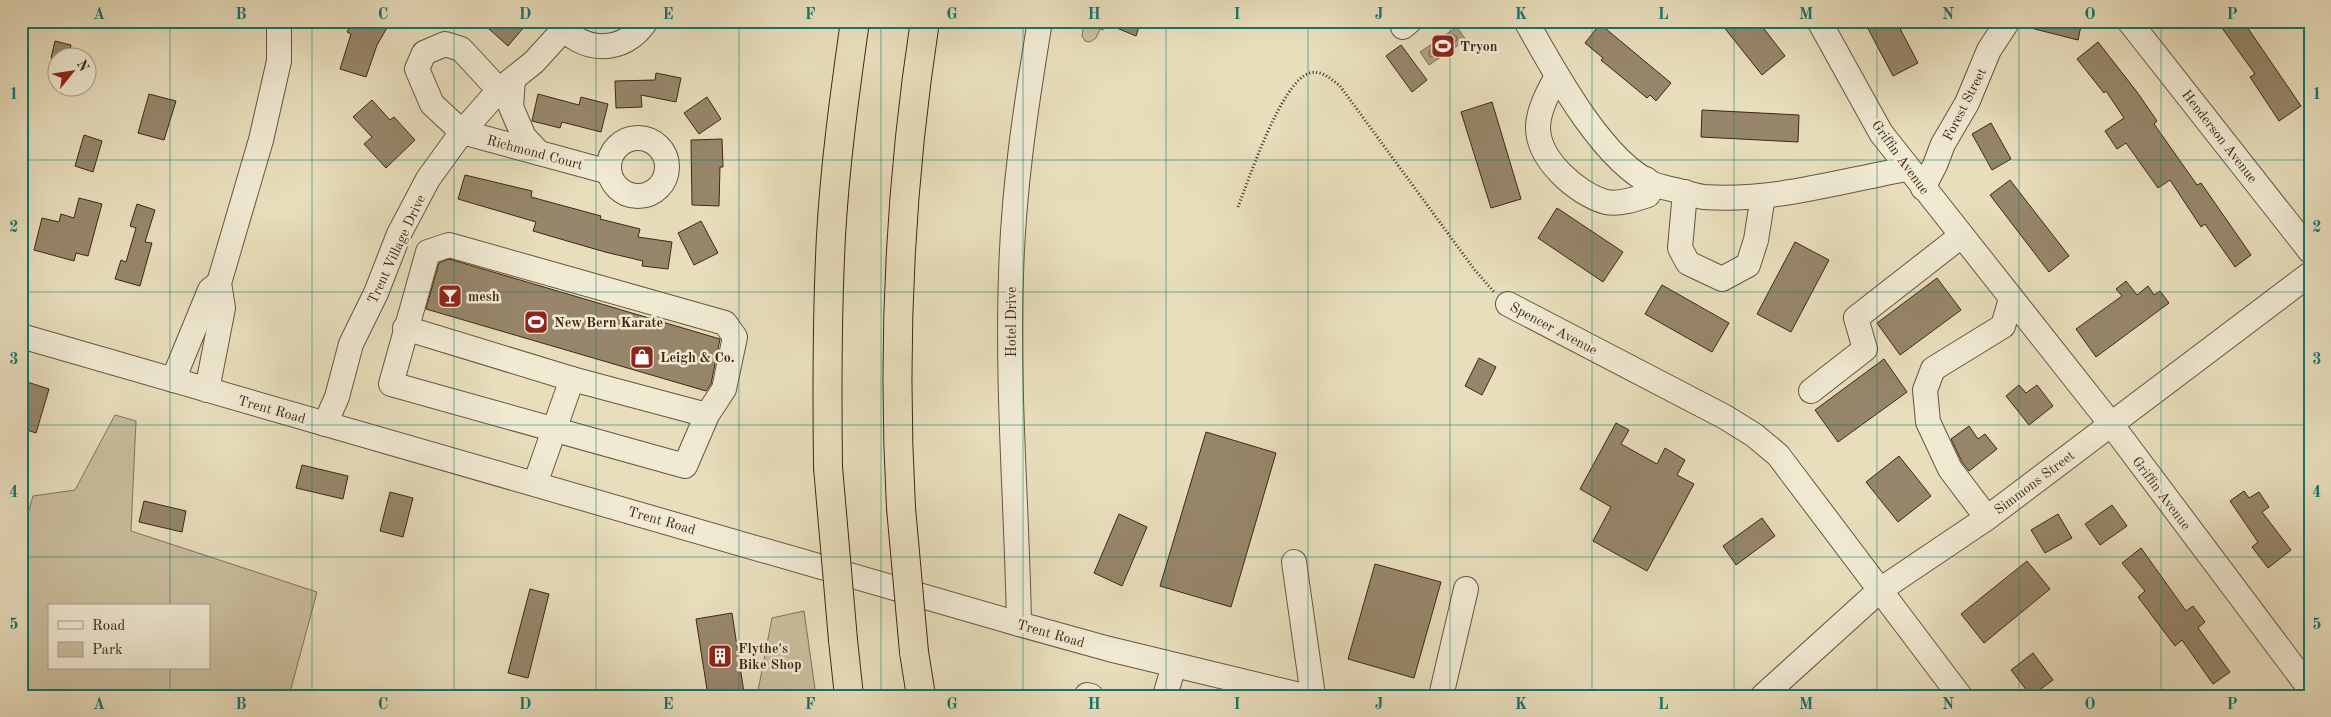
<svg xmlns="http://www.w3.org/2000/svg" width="2331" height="717" viewBox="0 0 2331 717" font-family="'Old Standard TT',serif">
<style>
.green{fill:#cbbf9f;stroke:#85725a;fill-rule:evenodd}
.water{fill:#af9f83;stroke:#826f57}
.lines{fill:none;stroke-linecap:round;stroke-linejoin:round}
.shore{stroke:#77624c;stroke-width:1}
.building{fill:#97866b;stroke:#3f2614}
.minor-casing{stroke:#69543e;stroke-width:26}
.highway-casing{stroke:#3f2614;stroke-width:30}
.path{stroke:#3f2614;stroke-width:3;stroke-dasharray:1 2.5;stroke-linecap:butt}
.minor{stroke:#f0ead3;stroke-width:24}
.highway{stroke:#e8debc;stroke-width:28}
.highway-bridge-casing{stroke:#3f2614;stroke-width:30;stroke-linecap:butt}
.highway-bridge{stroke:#e8debc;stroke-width:28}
.grid{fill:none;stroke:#0f766e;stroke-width:1;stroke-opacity:0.55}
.labels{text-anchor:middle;stroke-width:5;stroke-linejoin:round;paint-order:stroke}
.poi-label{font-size:14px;font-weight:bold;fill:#3f2614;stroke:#f0ead3;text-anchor:start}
.street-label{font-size:14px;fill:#3f2614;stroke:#f0ead3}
.neatline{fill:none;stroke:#0f766e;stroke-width:2}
.grid-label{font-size:16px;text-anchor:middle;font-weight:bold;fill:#0f766e}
</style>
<rect width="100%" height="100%" fill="#e8debc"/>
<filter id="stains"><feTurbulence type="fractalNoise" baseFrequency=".004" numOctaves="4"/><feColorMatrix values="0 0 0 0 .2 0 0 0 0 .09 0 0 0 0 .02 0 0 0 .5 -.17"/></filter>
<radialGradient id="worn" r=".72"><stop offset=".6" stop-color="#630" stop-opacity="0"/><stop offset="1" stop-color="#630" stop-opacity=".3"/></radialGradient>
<!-- green -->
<g class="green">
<polygon points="1084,21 1095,21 1105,25 1103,30 1100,29 1096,38 1090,42 1085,41 1082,36"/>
<path d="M115,415L136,421L131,531L317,592L289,696H21V538L33,496L75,490ZM49,606H209V668H49Z"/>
<polygon points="804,611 816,696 757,696 772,618"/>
</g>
<!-- water -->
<polygon class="water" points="1457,27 1466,40 1429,65 1420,52"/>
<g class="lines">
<!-- shore -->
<polygon class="shore" points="1454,35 1457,37 1457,40 1432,57 1429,56 1429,52"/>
</g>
<!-- building -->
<g class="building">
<polygon points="353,21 391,21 377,45 366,77 340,69 351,34 347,32"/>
<polygon points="480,21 529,21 508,46"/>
<polygon points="1100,21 1141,21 1136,36"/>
<polygon points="1719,21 1758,21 1785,56 1762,75"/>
<polygon points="1864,21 1896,21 1918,63 1893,76"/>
<polygon points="2024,21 2082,21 2078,40 2023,26"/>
<polygon points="2217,21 2243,21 2301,106 2279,121 2250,77 2255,74"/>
<polygon points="1600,24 1671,83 1656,101 1650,95 1647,98 1601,60 1603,58 1585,43"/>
<polygon points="55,41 71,45 68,58 51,58"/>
<polygon points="2098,42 2137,92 2157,121 2154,124 2197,185 2201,183 2251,255 2235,267 2205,224 2201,227 2170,180 2158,188 2126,143 2117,149 2105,131 2124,118 2106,91 2104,93 2077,59"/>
<polygon points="1401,45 1427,80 1412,92 1386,56"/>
<polygon points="656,73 681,78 676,102 641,95 642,107 616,108 615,81 655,80"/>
<polygon points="149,94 176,101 164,140 138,133"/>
<polygon points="538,94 579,105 581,97 608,104 601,132 562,122 560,128 532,121"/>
<polygon points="707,97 721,119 699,134 684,113"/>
<polygon points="372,100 390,120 394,117 415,140 386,168 364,144 372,137 353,117"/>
<polygon points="1492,102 1521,199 1491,208 1461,112"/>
<polygon points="1702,110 1799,115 1798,142 1701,137"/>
<polygon points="1991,123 2011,159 1992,170 1972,134"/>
<polygon points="84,135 102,141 93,172 75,166"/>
<polygon points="722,139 723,167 720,167 719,206 692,205 691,140"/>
<polygon points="465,175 532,191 531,197 601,216 600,219 640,229 638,237 672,242 668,269 642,266 643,261 605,252 533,231 536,222 458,199"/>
<polygon points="2010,180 2069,256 2049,272 1990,195"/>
<polygon points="79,198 102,204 88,256 76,253 74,261 34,250 42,218 59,222 61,214 74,218"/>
<polygon points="137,204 155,210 145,242 152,243 140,286 115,279 121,260 126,262 136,228 130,226"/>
<polygon points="1557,208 1623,252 1603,282 1538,238"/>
<polygon points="701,221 718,253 694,265 678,233"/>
<polygon points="1795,242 1829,260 1791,332 1757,314"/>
<polygon points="449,259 720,339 711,384 706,391 426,309 439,263"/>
<polygon points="1937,278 1961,310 1900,355 1877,323"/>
<polygon points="2126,281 2137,295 2148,286 2154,295 2160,291 2169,303 2096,357 2076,329 2122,296 2116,289"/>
<polygon points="1662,285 1729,323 1712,352 1645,314"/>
<polygon points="1479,358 1496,367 1482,395 1465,386"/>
<polygon points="1884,359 1907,392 1838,442 1815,410"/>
<polygon points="21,380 49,389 36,433 21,428"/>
<polygon points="2019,385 2026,393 2037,385 2053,406 2029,425 2006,396"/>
<polygon points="1616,423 1629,430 1621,444 1657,464 1665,448 1685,460 1677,475 1694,484 1647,571 1593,541 1611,507 1580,489"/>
<polygon points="1969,426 1978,439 1985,434 1997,449 1969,471 1962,462 1951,439"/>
<polygon points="1206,432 1276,453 1231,607 1160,586"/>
<polygon points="1899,456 1931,496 1898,522 1866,482"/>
<polygon points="302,465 348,476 343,499 296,488"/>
<polygon points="2244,491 2249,498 2259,492 2269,507 2262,512 2291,550 2268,568 2252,547 2258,542 2230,501"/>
<polygon points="390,492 413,498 403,537 380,531"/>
<polygon points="144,501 186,511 182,532 139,522"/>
<polygon points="2112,505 2127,526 2100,545 2085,524"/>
<polygon points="1119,514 1147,527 1122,586 1094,573"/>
<polygon points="2058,514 2072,538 2045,553 2031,530"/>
<polygon points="1762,518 1775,536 1736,565 1723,546"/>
<polygon points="2141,548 2186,611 2193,606 2205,622 2198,628 2230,672 2213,684 2182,640 2175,646 2138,597 2145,591 2122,563"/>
<polygon points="2027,561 2050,589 1984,643 1961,614"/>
<polygon points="1375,564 1441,582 1414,678 1348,659"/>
<polygon points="530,589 549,594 528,678 508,673"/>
<polygon points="732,613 744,693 708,696 696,619"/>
<polygon points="2033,653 2053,680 2031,696 2011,670"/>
</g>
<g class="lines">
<!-- minor casing -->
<g class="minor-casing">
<g id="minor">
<path d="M558,21C579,54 625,55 646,21"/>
<path d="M1526,21C1553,69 1602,161 1653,184C1660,187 1668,188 1675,190C1684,192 1695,196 1704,197C1773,202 1840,181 1907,169"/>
<polyline points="1819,21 1881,133 2111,424 2310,689"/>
<polyline points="2129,21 2310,251"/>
<polyline points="1403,27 1410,21"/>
<path d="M1557,76C1549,91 1539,108 1538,126C1537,159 1577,194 1606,202C1619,205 1636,199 1648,195L1646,179"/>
<polyline points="513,79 511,107 524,137 539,153"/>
<polyline points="499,90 461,49 445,44 424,53 417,69 432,104 462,132 609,172"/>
<circle cx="638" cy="167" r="29"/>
<polyline points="1923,188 1935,165 1943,144 1967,103 1989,50 2008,21"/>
<polyline points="1685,192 1680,248 1688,263 1722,279 1748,265 1756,240 1763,196"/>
<polyline points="1508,304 1725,417 1754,435 1778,455 1960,696"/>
<polyline points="405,328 572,379 535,484"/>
<polyline points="21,336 1019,624 1109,649 1304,696"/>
<polyline points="572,379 707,415 724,389 735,337 725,323 449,245 428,252 391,384 685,466 707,415"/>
<polyline points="173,380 210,290 219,283"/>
<polyline points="207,390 223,308 219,283 261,140 279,61 279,21"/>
<polyline points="1811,391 1865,349 1856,318 1961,236"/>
<polyline points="325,424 337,397 351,344 376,293 399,234 428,179 462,132 499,90 534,62 564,29"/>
<polyline points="1987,518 1950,469 1928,422 1925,390 1933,369 2003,326 2011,299"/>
<polyline points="1294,562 1313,696"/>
<path d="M1019,624C1017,508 1007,393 1011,276C1013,191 1026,105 1040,21"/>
<polyline points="1087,695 1091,696"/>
<polyline points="1165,696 1174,665"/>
<polyline points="1441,696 1466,589"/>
<polyline points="1763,696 1880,590 1987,518 2310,274"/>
</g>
</g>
<!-- highway casing -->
<g class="highway-casing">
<g id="highway">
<path d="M828,467C827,390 827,313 831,236C835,164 845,92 855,21"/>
<path d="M901,508C892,345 900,183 925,21"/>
<polyline points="843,640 849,696"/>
<polyline points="914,652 921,696"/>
</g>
</g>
<!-- path -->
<path class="path" d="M1238,207C1249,179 1282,80 1310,73C1322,70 1331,79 1340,86L1474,269L1494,292"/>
<!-- minor -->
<use href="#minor" class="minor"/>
<!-- highway -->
<use href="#highway" class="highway"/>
<!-- highway-bridge casing -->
<g class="highway-bridge-casing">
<g id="highway-bridge">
<polyline points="828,467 843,640"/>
<polyline points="901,508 914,652"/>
</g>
</g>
<!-- highway-bridge -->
<use href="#highway-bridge" class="highway-bridge"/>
</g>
<!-- grid -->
<path class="grid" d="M170,21V606M312,21V696M454,21V696M596,21V696M739,21V696M881,21V696M1023,21V696M1166,21V696M1308,21V696M1450,21V696M1592,21V696M1734,21V696M1877,21V696M2019,21V696M2161,21V696M21,160H2310M21,292H2310M21,425H2310M21,557H2310M170,668V696"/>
<!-- icons -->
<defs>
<g id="stadium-square" transform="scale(1.25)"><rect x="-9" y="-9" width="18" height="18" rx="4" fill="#8f2418" stroke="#f0ead3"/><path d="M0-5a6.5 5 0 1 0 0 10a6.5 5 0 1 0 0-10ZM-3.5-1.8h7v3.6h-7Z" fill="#fff"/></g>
<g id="bar-square" transform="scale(1.25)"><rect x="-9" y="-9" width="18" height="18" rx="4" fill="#8f2418" stroke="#f0ead3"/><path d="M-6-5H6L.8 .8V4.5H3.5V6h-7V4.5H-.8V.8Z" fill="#fff"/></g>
<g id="shop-square" transform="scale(1.25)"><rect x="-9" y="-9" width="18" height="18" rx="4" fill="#8f2418" stroke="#f0ead3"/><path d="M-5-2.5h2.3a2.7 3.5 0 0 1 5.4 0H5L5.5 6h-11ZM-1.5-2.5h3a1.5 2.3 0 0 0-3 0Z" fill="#fff"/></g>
<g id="building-square" transform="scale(1.25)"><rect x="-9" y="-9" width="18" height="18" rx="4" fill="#8f2418" stroke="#f0ead3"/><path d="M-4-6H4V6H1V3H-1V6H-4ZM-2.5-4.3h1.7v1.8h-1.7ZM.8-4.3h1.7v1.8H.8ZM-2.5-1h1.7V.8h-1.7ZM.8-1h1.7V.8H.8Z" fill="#fff"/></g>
</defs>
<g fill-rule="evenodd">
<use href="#stadium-square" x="1443" y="46"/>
<use href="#bar-square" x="450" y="296"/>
<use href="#stadium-square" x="536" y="322"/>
<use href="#shop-square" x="642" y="357"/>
<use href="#building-square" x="720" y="656"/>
</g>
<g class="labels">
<!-- poi labels -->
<g class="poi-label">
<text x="1460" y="51">Tryon</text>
<text x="468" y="301">mesh</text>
<text x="554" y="327">New Bern Karate</text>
<text x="660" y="362">Leigh &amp; Co.</text>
<text x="738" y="653">Flythe's<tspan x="738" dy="16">Bike Shop</tspan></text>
</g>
<!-- street labels -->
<g class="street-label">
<text transform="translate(1964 104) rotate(-63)" y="5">Forest Street</text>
<text transform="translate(2220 136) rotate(52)" y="5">Henderson Avenue</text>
<text transform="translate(535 152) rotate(15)" y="5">Richmond Court</text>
<text transform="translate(1901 157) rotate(54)" y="5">Griffin Avenue</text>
<text transform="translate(396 249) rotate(-65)" y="5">Trent Village Drive</text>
<text transform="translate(1011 322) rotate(-90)" y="5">Hotel Drive</text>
<text transform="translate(1554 328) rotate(28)" y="5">Spencer Avenue</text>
<text transform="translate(272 409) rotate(16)" y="5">Trent Road</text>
<text transform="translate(2034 482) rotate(-37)" y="5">Simmons Street</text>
<text transform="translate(2162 493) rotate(53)" y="5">Griffin Avenue</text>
<text transform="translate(662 520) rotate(16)" y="5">Trent Road</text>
<text transform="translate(1051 633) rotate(16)" y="5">Trent Road</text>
</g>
</g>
<!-- margin -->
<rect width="2331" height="717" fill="none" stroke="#e8debc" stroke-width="55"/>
<!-- legend -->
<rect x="48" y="604" width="162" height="65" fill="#f0ead3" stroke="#a99c87"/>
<rect x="58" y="621" width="25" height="8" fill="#f0ead3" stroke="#a99c87"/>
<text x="92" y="630" font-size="15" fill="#3f2614">Road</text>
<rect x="58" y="642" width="25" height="15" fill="#cbbf9f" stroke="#a99c87"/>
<text x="92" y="654" font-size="15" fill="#3f2614">Park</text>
<!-- north arrow -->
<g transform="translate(72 72) rotate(60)"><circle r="24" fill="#f0ead3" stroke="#a99c87"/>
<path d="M0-4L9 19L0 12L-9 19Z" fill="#8f2418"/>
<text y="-8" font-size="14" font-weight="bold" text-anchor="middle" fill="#3f2614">N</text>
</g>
<rect x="28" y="28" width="2276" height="662" class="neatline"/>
<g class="grid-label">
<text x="99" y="19">A</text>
<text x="241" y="19">B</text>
<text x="383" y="19">C</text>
<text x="525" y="19">D</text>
<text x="668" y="19">E</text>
<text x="810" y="19">F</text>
<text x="952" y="19">G</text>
<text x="1094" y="19">H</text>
<text x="1237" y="19">I</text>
<text x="1379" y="19">J</text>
<text x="1521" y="19">K</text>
<text x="1663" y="19">L</text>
<text x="1806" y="19">M</text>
<text x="1948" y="19">N</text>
<text x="2090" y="19">O</text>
<text x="2232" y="19">P</text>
<text x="14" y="99">1</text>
<text x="2317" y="99">1</text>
<text x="14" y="232">2</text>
<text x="2317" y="232">2</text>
<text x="14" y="364">3</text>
<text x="2317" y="364">3</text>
<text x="14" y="497">4</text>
<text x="2317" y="497">4</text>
<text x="14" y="629">5</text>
<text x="2317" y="629">5</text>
<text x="99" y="709">A</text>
<text x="241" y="709">B</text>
<text x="383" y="709">C</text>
<text x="525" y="709">D</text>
<text x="668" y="709">E</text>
<text x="810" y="709">F</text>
<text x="952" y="709">G</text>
<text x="1094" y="709">H</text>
<text x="1237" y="709">I</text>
<text x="1379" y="709">J</text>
<text x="1521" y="709">K</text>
<text x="1663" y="709">L</text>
<text x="1806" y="709">M</text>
<text x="1948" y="709">N</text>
<text x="2090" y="709">O</text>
<text x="2232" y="709">P</text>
</g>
<rect width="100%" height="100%" filter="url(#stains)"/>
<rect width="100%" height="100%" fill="url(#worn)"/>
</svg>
